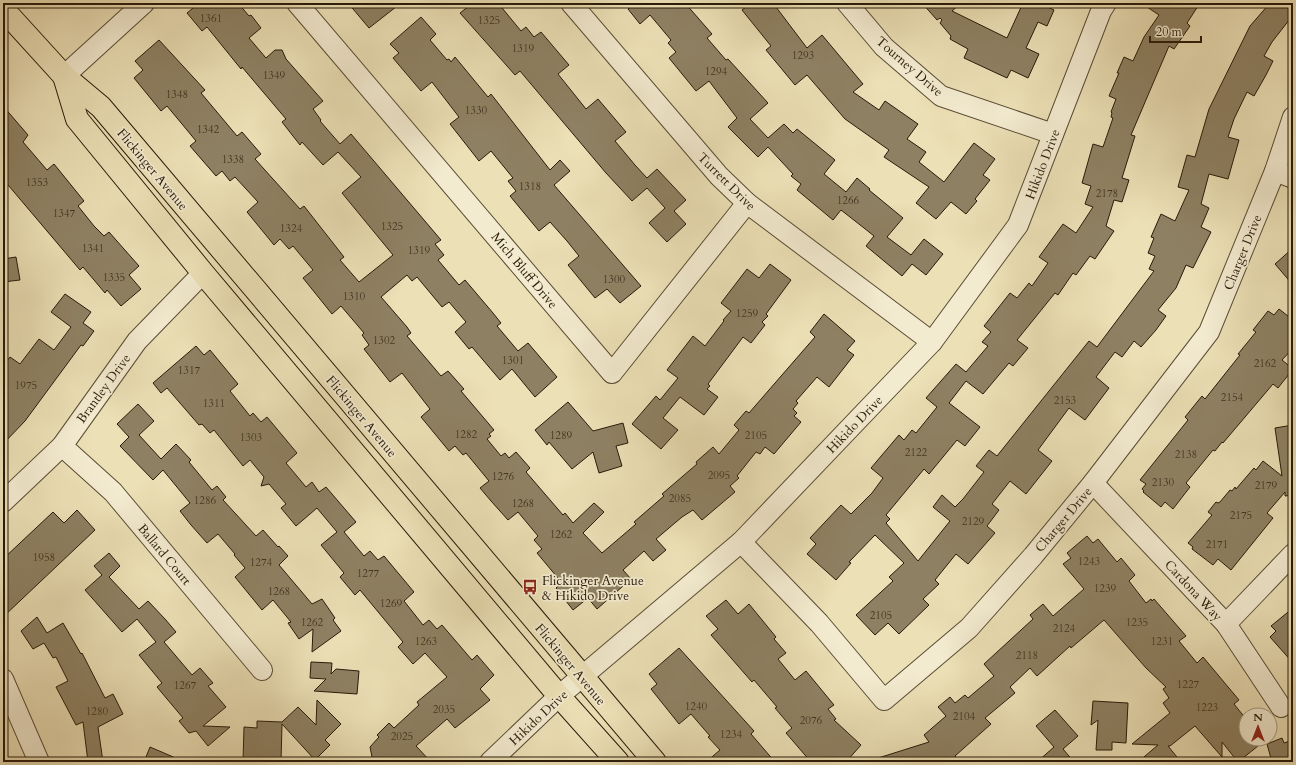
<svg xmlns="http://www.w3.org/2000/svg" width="1296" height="765" viewBox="0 0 1296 765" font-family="Cardo,serif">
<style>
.building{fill:#8e8163;stroke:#281a09}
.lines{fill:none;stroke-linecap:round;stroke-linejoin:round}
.minor-casing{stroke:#594c34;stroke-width:22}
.major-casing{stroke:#281a09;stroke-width:24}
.minor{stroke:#f3ebd0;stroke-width:20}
.major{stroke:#ece0b6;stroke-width:22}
.labels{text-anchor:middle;stroke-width:3.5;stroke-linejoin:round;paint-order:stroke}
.number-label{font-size:11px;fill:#423420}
.street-label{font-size:13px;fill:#281a09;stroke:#f3ebd0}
.poi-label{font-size:13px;fill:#281a09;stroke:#f3ebd0;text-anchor:start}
</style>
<rect width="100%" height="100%" fill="#ece0b6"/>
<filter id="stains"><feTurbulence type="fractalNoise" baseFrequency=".005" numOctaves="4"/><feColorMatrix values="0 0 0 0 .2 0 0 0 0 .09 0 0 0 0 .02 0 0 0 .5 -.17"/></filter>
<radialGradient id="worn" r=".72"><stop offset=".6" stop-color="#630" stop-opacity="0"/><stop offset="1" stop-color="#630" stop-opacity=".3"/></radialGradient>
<!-- building -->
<g class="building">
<polygon points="199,3 238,3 249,16 251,15 261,28 249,38 266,58 275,50 282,50 286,59 323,101 313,109 321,120 320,121 340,144 351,134 441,240 435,244 444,255 438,260 459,285 465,280 493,313 501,323 497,326 518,351 528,343 557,377 535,397 512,369 500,380 472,347 469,349 455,332 466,322 449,302 442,307 417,277 412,281 407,275 381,297 407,327 411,333 407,336 441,376 448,371 464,389 461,391 494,430 489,434 491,436 487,439 501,456 505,453 509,458 516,452 530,468 526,472 563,515 565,513 573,523 594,503 604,512 583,533 602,553 636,524 634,522 664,496 662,494 697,464 696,462 713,447 719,454 739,430 734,425 746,411 749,413 815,337 810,332 824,314 855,341 847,350 854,355 829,387 817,377 796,401 798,403 793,409 797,413 794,416 801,422 774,454 765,447 760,454 756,452 737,476 739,478 730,486 735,492 702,520 693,510 682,517 656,539 666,550 653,561 644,551 623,570 631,579 597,609 588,598 573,610 556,588 562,583 537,553 542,549 534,540 538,536 518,512 508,520 491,501 480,488 489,481 466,453 463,455 455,446 449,451 421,417 430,409 402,373 390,382 364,349 369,345 362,335 364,333 341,306 332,314 303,278 313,270 293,246 289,249 280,239 274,245 247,212 258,202 235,177 230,181 222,171 216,176 190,146 196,141 182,124 167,106 161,111 134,78 143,70 135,61 159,40 205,90 201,93 237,136 242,132 261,154 255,159 300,209 304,206 344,257 340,260 359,282 393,255 342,193 361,177 338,152 323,165 302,142 300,145 282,122 286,119 242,67 241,69 207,27 202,31 187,13"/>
<polygon points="348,3 401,3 369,28"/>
<polygon points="473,3 498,3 521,31 526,27 534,37 541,32 569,65 558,74 586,109 598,99 626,132 615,141 635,165 647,178 657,169 686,200 674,211 686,224 667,242 649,223 665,208 647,188 632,201 606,173 520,71 515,75 460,13"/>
<polygon points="636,3 685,3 712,34 707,38 726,60 728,59 768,103 750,119 768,138 784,124 793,133 797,129 835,160 824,174 846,192 857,178 870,189 869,190 903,218 887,237 911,255 924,239 943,254 926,275 912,264 902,276 866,246 874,236 864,228 841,210 833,220 797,190 801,184 791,176 793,174 768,147 758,157 728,127 737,118 709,81 696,91 669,58 676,52 668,43 671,40 650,15 640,24 628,9"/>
<polygon points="751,3 773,3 807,48 822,35 863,84 853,92 879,110 885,101 918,124 907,139 926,152 919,162 944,182 974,143 995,159 983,175 990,180 975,199 977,201 966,214 951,202 936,219 916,203 929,187 884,157 889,150 845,119 807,75 795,85 766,50 771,46 742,10"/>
<polygon points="922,3 961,3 952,11 1007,38 1023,3 1039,3 1054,10 1047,26 1038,22 1026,48 1039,54 1028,78 1011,70 1007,78 964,58 968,49 950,39 951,36 940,23 942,20 940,18 937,20"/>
<polygon points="1141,3 1200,3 1187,23 1190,26 1174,49 1169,46 1131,135 1135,136 1122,178 1129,180 1122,202 1114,200 1106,226 1114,231 1095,259 1090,256 1076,275 1073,273 1058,295 1055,293 1017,340 1028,348 1013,366 1009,363 983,394 966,381 949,403 980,427 965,446 957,440 929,474 924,469 886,515 890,519 886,523 918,561 950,521 933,507 942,495 955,507 963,499 984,472 976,466 989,450 997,456 1089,341 1097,347 1154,271 1149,269 1155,256 1148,253 1154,238 1151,237 1161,214 1175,221 1189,190 1178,187 1187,155 1195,157 1209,109 1250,26 1270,3 1293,3 1293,15 1272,42 1264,56 1273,61 1266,75 1254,96 1247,92 1234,119 1228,137 1239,140 1228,179 1209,174 1201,204 1209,208 1201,227 1211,232 1193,268 1186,265 1176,288 1158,310 1166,316 1156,330 1141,347 1134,341 1122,357 1115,352 1096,377 1109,388 1085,420 1069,408 1038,450 1052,461 1026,494 1010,481 992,504 999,510 987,526 995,533 968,564 956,554 935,580 939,584 923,599 929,605 899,634 888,623 875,635 856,615 893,581 889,577 904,563 875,535 849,562 851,563 836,580 807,554 816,544 810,538 841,505 851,514 872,493 883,478 871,468 899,435 904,440 912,430 916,433 937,407 926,398 956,364 966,372 988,346 982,342 991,332 984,326 1010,293 1017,298 1029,283 1032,286 1048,263 1039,257 1063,224 1076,233 1093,207 1085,204 1091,186 1082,183 1093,144 1103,147 1113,118 1111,117 1112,113 1111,112 1116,99 1109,96 1119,73 1117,73 1124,57 1133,61 1144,37 1159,15"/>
<polygon points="421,17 436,34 430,40 447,60 449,59 451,62 455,57 488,97 491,94 550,170 560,160 570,171 554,185 641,286 620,303 607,289 595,298 568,265 579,256 567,241 550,222 539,231 510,196 516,191 508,181 513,178 491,151 479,161 450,124 459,117 432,82 421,91 393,58 399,53 390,44"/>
<polygon points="3,106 28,135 23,142 47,170 54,164 84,201 78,206 94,226 104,236 109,232 139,266 129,275 141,289 121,306 107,290 105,293 83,267 80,270 3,179"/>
<polygon points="1293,248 1293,285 1275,264"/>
<polygon points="16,257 20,280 3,282 3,259"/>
<polygon points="770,264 791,280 766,314 768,316 762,322 765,325 751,343 743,337 708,384 710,386 707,389 718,397 704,415 680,397 663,418 678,430 661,449 632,424 656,396 660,400 678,378 667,370 693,336 705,346 724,321 723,320 731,311 721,303 747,269 759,278"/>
<polygon points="65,294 91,312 83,323 94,331 83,346 81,345 25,421 3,444 3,366 10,357 20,364 39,339 54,350 71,327 51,312"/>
<polygon points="1279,309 1293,320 1293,348 1282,360 1293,369 1278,388 1273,384 1223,443 1222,442 1215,451 1213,450 1186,483 1190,487 1173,509 1165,502 1161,507 1143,492 1144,491 1142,489 1146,484 1140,480 1188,420 1185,417 1202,396 1205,399 1240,355 1238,354 1256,332 1253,330 1268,311 1274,315"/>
<polygon points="196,346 204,355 210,350 238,384 230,391 250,416 253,413 261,422 267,417 297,453 286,463 306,487 312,482 319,492 326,487 356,522 344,532 364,556 370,551 378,560 384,556 414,592 404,601 423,625 429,620 437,629 442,625 472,660 477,655 494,675 480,689 490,700 455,728 447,719 416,746 431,762 373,762 370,747 379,737 377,735 389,723 394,728 419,705 417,702 447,677 425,653 413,664 398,647 403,642 360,590 355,595 340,577 344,573 321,545 337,532 317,508 296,526 281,508 286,504 269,484 261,486 264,477 250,460 243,466 214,430 210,433 202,424 199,425 167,388 161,393 153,383"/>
<polygon points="568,402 593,431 623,423 628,443 616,446 622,466 599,473 593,452 572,469 549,442 547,445 535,430"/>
<polygon points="138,404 154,421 139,435 161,459 176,444 191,460 189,462 212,490 217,486 226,497 223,500 256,536 263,530 278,547 279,546 288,556 279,565 312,604 322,599 335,618 333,620 341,631 312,652 313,629 299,639 288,623 291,622 273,600 262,610 235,577 245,568 234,555 235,554 218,534 207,543 191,525 180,511 190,503 163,470 153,480 120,446 129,437 117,424"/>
<polygon points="1293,425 1293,495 1285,496 1285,492 1267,513 1273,518 1231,570 1218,559 1213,565 1192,549 1193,547 1188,543 1212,515 1208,512 1216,502 1218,503 1220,502 1230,490 1232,491 1235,487 1236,489 1254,468 1256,470 1263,461 1282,476 1275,428"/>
<polygon points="77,510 95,530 3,617 3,559 53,512 64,523"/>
<polygon points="1087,536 1093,543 1098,539 1117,562 1121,558 1135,575 1129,581 1146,603 1151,599 1152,601 1154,599 1186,636 1179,641 1197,663 1203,657 1239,700 1234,704 1246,719 1246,739 1252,739 1258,746 1238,762 1222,742 1222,757 1195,726 1170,746 1168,746 1181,762 1138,762 1158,745 1132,744 1170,713 1163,703 1169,698 1163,689 1166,687 1146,668 1104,620 1071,648 1070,646 1037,676 1030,668 1010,687 1015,693 985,718 991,724 955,756 960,762 875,762 875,759 929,742 924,735 946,716 938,707 950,697 955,703 965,695 968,698 994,676 984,664 1033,619 1030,615 1043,604 1053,616 1084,589 1063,564 1071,558 1067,553"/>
<polygon points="109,553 120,566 109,577 139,609 148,601 165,619 176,632 164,642 192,675 200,668 213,683 208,686 226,707 203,726 230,727 208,746 196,731 189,733 179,721 183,718 157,687 162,683 139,655 156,642 137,619 122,632 85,590 102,575 94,566"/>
<polygon points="726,600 738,614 749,604 776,637 774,639 786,653 778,659 795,680 806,671 834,705 828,709 836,719 834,720 861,745 846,762 811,762 786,733 792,728 775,708 777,707 754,680 752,682 711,635 718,629 706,616"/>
<polygon points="1293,608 1293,663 1270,637 1276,631 1271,626"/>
<polygon points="37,617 47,633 63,623 81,654 82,653 105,698 113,694 123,714 98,727 103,762 88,762 83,722 76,725 56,687 68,681 56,657 53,658 44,643 33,649 21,631"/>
<polygon points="679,648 754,731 751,734 775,762 706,762 720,750 708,737 710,736 691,714 679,724 651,689 657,684 649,674"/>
<polygon points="311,662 332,663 331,674 336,669 359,671 357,694 314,691 326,679 310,678"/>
<polygon points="317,700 341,724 325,740 330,745 315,760 282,724 281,761 243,762 244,727 257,728 257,721 282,722 298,707 316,725"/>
<polygon points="1093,701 1128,703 1126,743 1112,742 1112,750 1096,750 1098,720 1091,725"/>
<polygon points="1055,710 1078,736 1063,749 1074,762 1037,762 1054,747 1036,726"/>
<polygon points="1282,738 1284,743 1293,740 1293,762 1272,762 1267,744"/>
<polygon points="150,747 185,762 144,762"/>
</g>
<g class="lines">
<!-- minor casing -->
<g class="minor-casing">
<g id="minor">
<polyline points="297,3 612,373 747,203"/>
<polyline points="571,3 719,176 747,203 932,342"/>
<polyline points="847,3 884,47 941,96 1053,134"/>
<polyline points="64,76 144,3"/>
<polyline points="1275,171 1293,178"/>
<polyline points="62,446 113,492 262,670"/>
<polyline points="1093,483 1226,624 1281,707"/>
<polyline points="3,502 62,446 137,341 203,273"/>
<polyline points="741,542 819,623 884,700 969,628 1033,556 1093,483 1209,332 1275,171 1293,117"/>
<polyline points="1226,624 1293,554"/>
<polyline points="3,679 39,762"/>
<polyline points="490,762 559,696 741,542 932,342 1018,225 1101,11 1106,3"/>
</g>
</g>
<!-- major casing -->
<g class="major-casing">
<g id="major">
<polyline points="3,9 64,76 101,107 655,762"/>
<polyline points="64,76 77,119 203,273 559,696 618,762"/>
</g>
</g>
<!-- minor -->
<use href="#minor" class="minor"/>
<!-- major -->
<use href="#major" class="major"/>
</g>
<!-- icons -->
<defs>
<g id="bus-bare" transform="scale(1.2)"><path d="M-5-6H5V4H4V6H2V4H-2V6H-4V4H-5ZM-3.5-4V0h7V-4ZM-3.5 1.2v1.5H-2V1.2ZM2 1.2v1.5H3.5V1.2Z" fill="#8f2418" stroke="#f3ebd0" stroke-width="2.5" paint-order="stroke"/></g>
</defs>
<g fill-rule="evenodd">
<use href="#bus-bare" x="530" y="587"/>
</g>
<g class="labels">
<!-- number labels -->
<g class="number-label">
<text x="211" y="22">1361</text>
<text x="489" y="24">1325</text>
<text x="523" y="52">1319</text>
<text x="803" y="59">1293</text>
<text x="716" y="75">1294</text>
<text x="274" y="79">1349</text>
<text x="177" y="98">1348</text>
<text x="476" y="114">1330</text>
<text x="208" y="133">1342</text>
<text x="233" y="163">1338</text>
<text x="37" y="186">1353</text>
<text x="530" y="190">1318</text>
<text x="1107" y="197">2178</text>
<text x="848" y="204">1266</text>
<text x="64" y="217">1347</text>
<text x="392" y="230">1325</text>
<text x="291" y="232">1324</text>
<text x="93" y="252">1341</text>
<text x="419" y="254">1319</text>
<text x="114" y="281">1335</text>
<text x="614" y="283">1300</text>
<text x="354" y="300">1310</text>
<text x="747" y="317">1259</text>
<text x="384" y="344">1302</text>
<text x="513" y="364">1301</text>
<text x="1265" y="367">2162</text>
<text x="189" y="374">1317</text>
<text x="26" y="389">1975</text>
<text x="1232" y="401">2154</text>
<text x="1065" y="404">2153</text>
<text x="214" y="407">1311</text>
<text x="466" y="438">1282</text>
<text x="561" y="439">1289</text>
<text x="756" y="439">2105</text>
<text x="251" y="441">1303</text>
<text x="916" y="456">2122</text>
<text x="1186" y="458">2138</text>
<text x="719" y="479">2095</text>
<text x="503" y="480">1276</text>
<text x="1163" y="486">2130</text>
<text x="1266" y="489">2179</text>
<text x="680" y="502">2085</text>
<text x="205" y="504">1286</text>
<text x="523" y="507">1268</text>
<text x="1241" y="519">2175</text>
<text x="973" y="525">2129</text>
<text x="561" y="538">1262</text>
<text x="1217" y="548">2171</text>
<text x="44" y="561">1958</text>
<text x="1089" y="565">1243</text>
<text x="261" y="566">1274</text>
<text x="368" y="577">1277</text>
<text x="1105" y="592">1239</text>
<text x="279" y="595">1268</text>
<text x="391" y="607">1269</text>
<text x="881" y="619">2105</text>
<text x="312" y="626">1262</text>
<text x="1137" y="626">1235</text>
<text x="1064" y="632">2124</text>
<text x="426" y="645">1263</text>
<text x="1162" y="645">1231</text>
<text x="1027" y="659">2118</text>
<text x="1188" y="688">1227</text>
<text x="185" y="689">1267</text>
<text x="696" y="710">1240</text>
<text x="1207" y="711">1223</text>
<text x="444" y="713">2035</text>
<text x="97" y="715">1280</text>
<text x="964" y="720">2104</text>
<text x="811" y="724">2076</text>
<text x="731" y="738">1234</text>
<text x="402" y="740">2025</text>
</g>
<!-- street labels -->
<g class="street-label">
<text transform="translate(910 66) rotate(41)" y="5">Tourney Drive</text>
<text transform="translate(1042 164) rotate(-69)" y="5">Hikido Drive</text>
<text transform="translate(153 169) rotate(50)" y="5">Flickinger Avenue</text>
<text transform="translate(727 181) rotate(45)" y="5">Turrett Drive</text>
<text transform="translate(1242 252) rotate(-68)" y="5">Charger Drive</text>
<text transform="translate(525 270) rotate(50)" y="5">Mich Bluff Drive</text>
<text transform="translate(103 388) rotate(-54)" y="5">Brantley Drive</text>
<text transform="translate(362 416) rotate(50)" y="5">Flickinger Avenue</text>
<text transform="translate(854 424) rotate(-46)" y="5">Hikido Drive</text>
<text transform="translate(1063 519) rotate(-50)" y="5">Charger Drive</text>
<text transform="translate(165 554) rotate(50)" y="5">Ballard Court</text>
<text transform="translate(1194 590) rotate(47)" y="5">Cardona Way</text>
<text transform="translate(571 664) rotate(50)" y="5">Flickinger Avenue</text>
<text transform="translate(538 717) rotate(-43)" y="5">Hikido Drive</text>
</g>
<!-- poi labels -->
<g class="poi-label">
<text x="542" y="585">Flickinger Avenue<tspan x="542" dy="15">&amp; Hikido Drive</tspan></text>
</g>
</g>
<!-- margin -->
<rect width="1296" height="765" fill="none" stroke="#ece0b6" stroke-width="16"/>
<rect x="4" y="4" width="1288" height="757" fill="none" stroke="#281a09" stroke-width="2"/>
<rect x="8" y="8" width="1280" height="749" fill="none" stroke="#281a09"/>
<!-- north arrow -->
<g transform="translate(1258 727)"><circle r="19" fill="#f3ebd0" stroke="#a29780"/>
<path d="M0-3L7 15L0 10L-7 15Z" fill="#8f2418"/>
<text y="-6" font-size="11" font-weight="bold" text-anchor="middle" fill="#281a09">N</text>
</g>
<!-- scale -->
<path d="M1150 36v6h51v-6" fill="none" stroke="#281a09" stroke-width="2"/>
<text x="1156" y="36" font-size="12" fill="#281a09" stroke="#f3ebd0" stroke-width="3" paint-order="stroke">20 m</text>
<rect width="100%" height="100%" filter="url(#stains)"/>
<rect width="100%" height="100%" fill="url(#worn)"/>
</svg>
